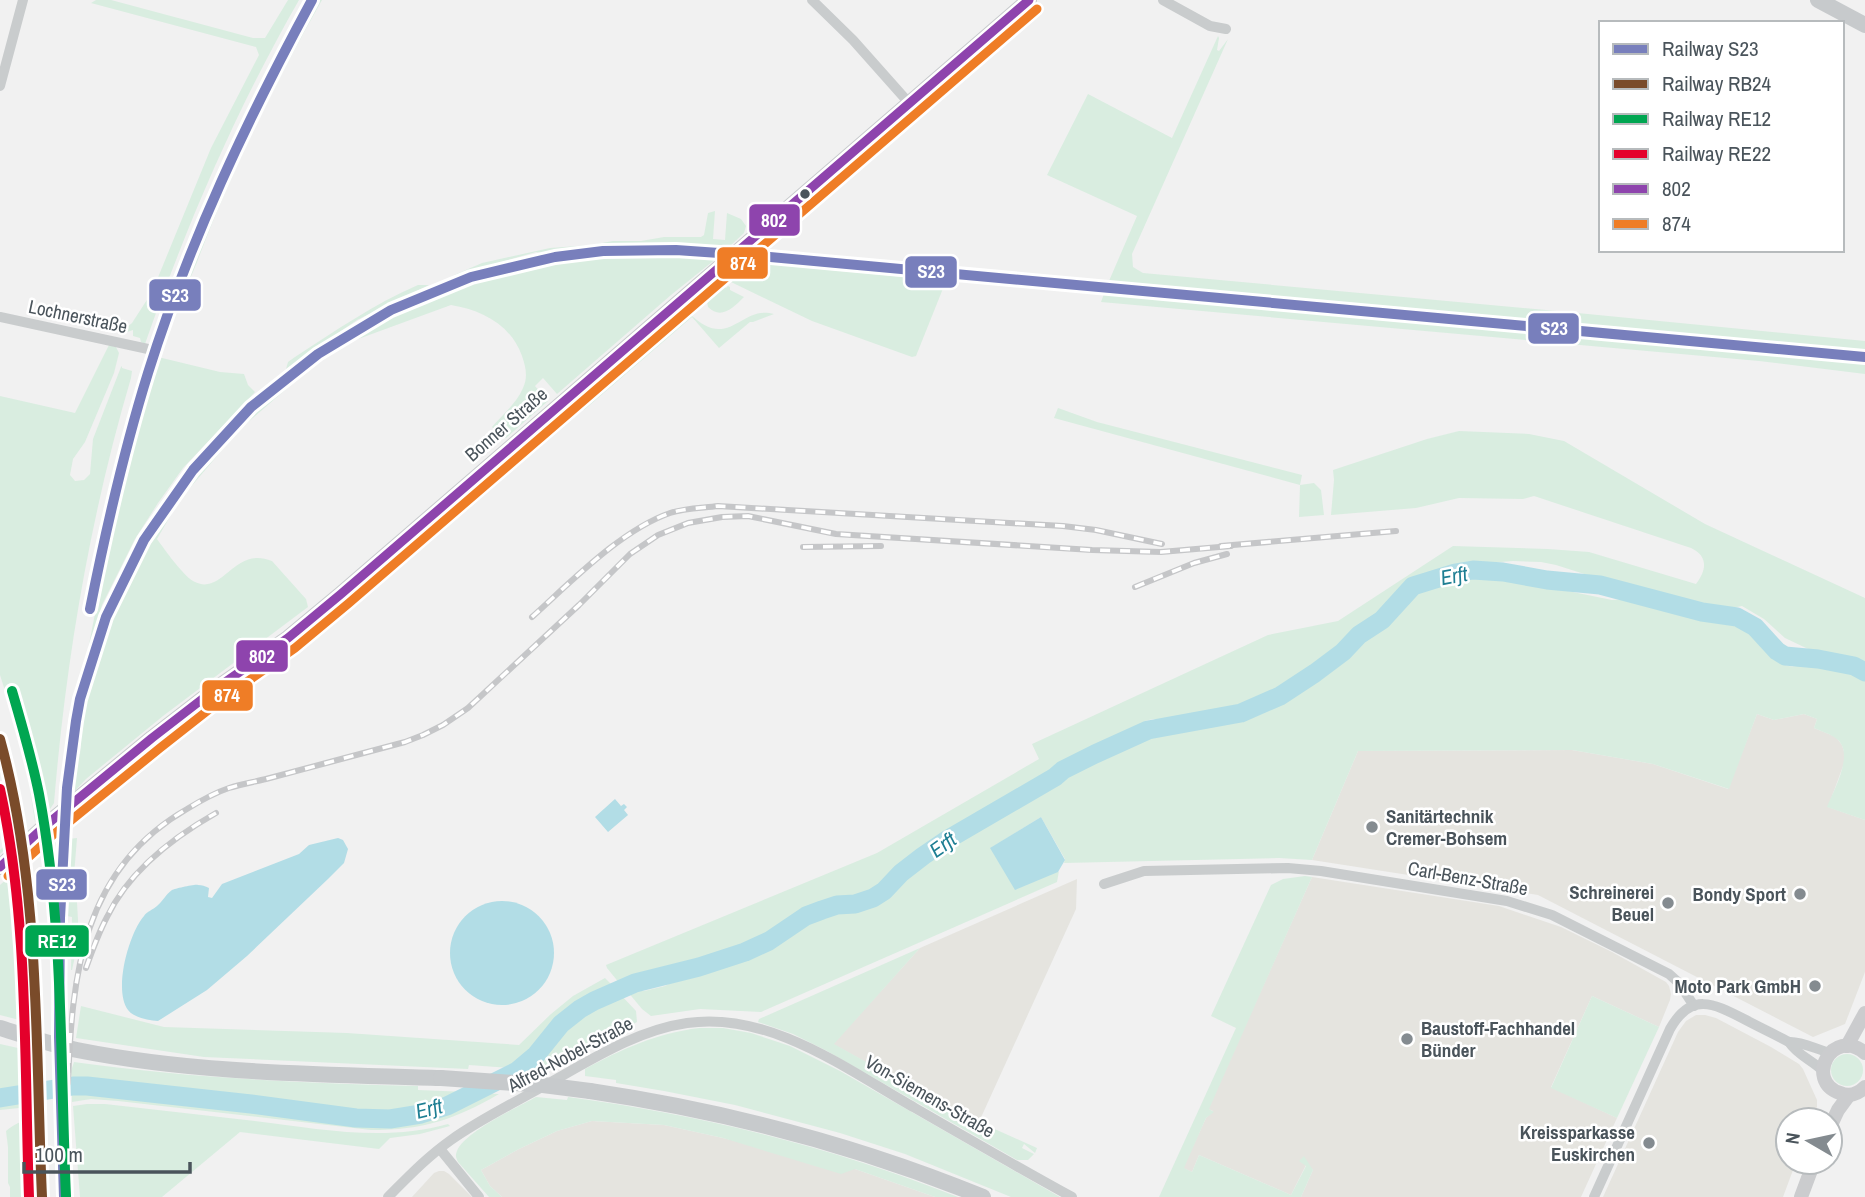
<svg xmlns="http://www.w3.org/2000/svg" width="1865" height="1197" viewBox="0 0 1865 1197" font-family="'Archivo Narrow',sans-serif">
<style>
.commercial{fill:#e5e4df}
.green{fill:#d9ede0}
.water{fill:#b2dde6}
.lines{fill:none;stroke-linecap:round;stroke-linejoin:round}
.river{stroke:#b2dde6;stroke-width:19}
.street{stroke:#c9cccd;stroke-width:10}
.secondary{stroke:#cbccce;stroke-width:14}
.primary{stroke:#c7cacc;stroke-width:16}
.rail-casing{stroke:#c5c6c8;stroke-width:6}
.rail{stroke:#fff;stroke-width:3.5;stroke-dasharray:10;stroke-linecap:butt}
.primary-bridge{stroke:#c7cacc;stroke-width:16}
.bus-1-casing{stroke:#fff;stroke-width:14}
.bus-2-casing{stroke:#fff;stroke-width:14}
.bus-1{stroke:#8e44ad;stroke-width:9}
.bus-2{stroke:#ef7d26;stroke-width:9}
.rail-1-casing{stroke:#fff;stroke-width:16}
.rail-2-casing{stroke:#fff;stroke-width:16}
.rail-3-casing{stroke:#fff;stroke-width:16}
.rail-4-casing{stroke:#fff;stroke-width:16}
.rail-1{stroke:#787fbc;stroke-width:10}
.rail-2{stroke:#7a4b2a;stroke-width:10}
.rail-3{stroke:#00a651;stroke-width:10}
.rail-4{stroke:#e4002b;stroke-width:10}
.bus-dot{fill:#4a545b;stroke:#fff;stroke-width:2.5}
.poi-dot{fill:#848b90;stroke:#fff;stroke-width:2.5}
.labels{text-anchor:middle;stroke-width:5;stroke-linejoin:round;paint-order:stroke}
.street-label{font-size:19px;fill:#4a545b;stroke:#fff}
.poi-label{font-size:19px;font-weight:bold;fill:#4a545b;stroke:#fff;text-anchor:end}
.water-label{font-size:21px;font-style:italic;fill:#1e7e93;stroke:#fff}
.line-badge{stroke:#fff;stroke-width:2.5}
.badge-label{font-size:19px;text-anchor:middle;font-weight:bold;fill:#fff}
</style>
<rect width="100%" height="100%" fill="#f1f1f1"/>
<!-- commercial -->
<g class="commercial">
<polygon points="1757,714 1774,720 1804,714 1817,719 1814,728 1836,737 1842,745 1846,758 1828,807 1865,820 1865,972 1845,1024 1813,1037 1538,895 1312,860 1358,751 1572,750 1653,764 1728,789"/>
<polygon points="1312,877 1499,906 1561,927 1612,952 1666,982 1669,986 1671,994 1670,1000 1659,1027 1592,996 1551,1087 1617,1118 1581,1197 1301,1197 1313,1170 1306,1165 1291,1195 1199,1155 1192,1172 1183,1168 1206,1118 1213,1111 1208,1109"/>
<polygon points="1077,879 1076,909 978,1124 833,1044 920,948"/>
<polygon points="1696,1015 1705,1015 1716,1018 1771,1047 1799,1064 1803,1069 1817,1100 1817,1107 1812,1120 1788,1120 1788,1162 1796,1162 1783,1197 1603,1197 1678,1032 1686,1021"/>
<polygon points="592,1121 664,1125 723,1138 855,1169 935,1197 502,1197 490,1186 481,1170 519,1149 557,1131"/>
<polygon points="439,1171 444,1171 449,1174 472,1197 412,1197 434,1173"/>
</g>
<!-- green -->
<g class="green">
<path d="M96,0H111L253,38H265L288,0H299C236,110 187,224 145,344L141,342L140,338L133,336V330L124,333L122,331L132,323L152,292L211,148L259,55L256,47L91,3Z"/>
<path d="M318,0H322C274,85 231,171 197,262C187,287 174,312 168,338L166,337L172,321L170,319C209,208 259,102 318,0Z"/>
<polygon points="1218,36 1219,38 1217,50 1219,51 1228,39 1132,254 1133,267 1143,273 1557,311 1865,341 1865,354 755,252 759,249 764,249 1109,281 1137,216 1047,175 1088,94 1172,138"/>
<path d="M715,211L713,239L725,240L727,213L741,219L746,226L744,233L728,248L706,247V245C671,242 630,245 597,244L596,245L542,253L536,252L452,276L482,263L550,248L591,245L613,241H641L664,237H701L704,235L708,213Z"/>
<path d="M624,252L679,253L681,255L717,258L671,295L557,394L543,378L535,386L548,401L506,438L502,437L492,427C502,415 517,403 523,388C528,377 526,368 522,356C511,325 482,310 451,305L350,342L314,365L239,430L179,501L157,539C165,550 182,574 193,581C223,598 233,545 272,561L306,599L308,607L163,716L86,779L73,793L77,753L80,754L81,743L79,742L78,734C85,690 100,649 118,608C125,590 132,572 141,554C217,410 363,308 520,269V266L568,257Z"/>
<polygon points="756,263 946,281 916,356 912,357 812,321 731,282 749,266"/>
<path d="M727,280L728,281L723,286L726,288L728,286L730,287V290L744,297C733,308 721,320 708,307L706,296L721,282Z"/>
<path d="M418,285H429L357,320L286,369L288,362L295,357C335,331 374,304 418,285Z"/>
<polygon points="1105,291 1865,359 1865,374 1759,361 1101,302"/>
<path d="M688,312C729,354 740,304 774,314L753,322H750L719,348L692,317L584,410L581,406L582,403L666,331L668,333L672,330L670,327Z"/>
<path d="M109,345L116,347L119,353L114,373L85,442L73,459L70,475L75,481L84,480L90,474L93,439L121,367L122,366V368L132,371L131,378C90,517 66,659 54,803L48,812L47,811L35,822L30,789L15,722L0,675V396L75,413Z"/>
<polygon points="158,357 220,372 244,374 248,385 255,392 183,468 158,503 135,539 102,605 86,660 116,505 149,385 151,385 155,376"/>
<polygon points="1058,408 1097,422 1302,475 1300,485 1314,483 1321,490 1324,515 1299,517 1300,485 1054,418"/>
<path d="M1459,431L1529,434L1564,441L1705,524L1865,598V667L1847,660L1827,658L1785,638L1764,619L1742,606L1722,610L1705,609L1685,601L1641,592L1556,565L1541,562L1513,561L1488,563L1448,569L1411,582L1403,588L1395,597L1388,608L1377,618L1353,632L1330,658L1279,693L1248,707L1210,716L1170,721L1153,719L1145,721L1133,730L1098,746L1082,757L1069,762L975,821L965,824L921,851L865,895L825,902L803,911L745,947L687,965L634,977L620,984L607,968L606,965L877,853L1039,759L1032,744L1268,635L1338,621L1453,546L1548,549L1589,552L1696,584C1707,570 1708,556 1691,548L1534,496L1523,499L1459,498L1416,508L1331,515L1334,480L1333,470L1427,439Z"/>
<path d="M1465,575H1507L1544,588L1558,589L1612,600L1630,599L1692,616L1742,623C1751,627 1760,636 1767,644C1773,652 1776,661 1785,665C1795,669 1802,663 1812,663C1828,664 1852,668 1865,678V820L1827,807C1834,789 1857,750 1834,737C1828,733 1820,731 1814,728L1817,719L1804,714L1774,720L1757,714L1729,789L1653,764L1572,750L1358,751L1312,860L1279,858L1064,863L1065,859L1041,817L991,848L1058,872L1059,871L1057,882L761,1012L700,1009L651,1016L642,1009L627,991H644L665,986L683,976L738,960L769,947L809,921L833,912L870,904L889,894L905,878L950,844L1021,804L1071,773L1102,759L1131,739L1204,724L1219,723L1254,713L1278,701L1319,677L1344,658L1362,639L1398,610L1417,589L1449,578Z"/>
<polygon points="0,730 15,794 20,835 0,854 0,850 14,837 0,770"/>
<polygon points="77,838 72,900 77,902 79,938 72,970 71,970 72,917 67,916 65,897 68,839"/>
<polygon points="24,864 31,939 35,1024 0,1015 0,885"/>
<polygon points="1305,876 1312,877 1209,1109 1214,1112 1206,1118 1184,1168 1192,1172 1199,1155 1291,1195 1306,1166 1299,1161 1304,1156 1313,1170 1301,1197 1159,1197 1236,1028 1211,1016 1271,885 1283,879"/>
<polygon points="920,948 834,1044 977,1124 979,1122 1037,1148 1035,1153 1024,1144 1022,1148 1034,1154 1028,1160 1017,1160 827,1051 793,1034 758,1022 759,1019"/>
<path d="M605,978L614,987C594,997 574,1006 558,1022C542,1037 532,1058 511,1068L469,1065L468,1069L204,1057L76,1038L81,1006L164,1027L347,1033L519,1045L551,1014L573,996Z"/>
<polygon points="619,993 636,1011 637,1022 540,1071 526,1069 543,1055 557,1033 569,1021 594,1004"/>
<polygon points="1592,996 1659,1027 1617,1118 1551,1088"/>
<path d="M699,1028H723L751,1033L790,1046L840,1071L1060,1197H1011L905,1154L840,1133L735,1105L664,1091L616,1083V1080L585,1076V1069C622,1049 657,1033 699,1028Z"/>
<polygon points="0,1044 36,1052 38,1106 0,1110"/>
<circle cx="1847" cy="1070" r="16"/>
<path d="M74,1062C188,1078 302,1083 418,1086V1090L468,1092L438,1107L397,1116H371L90,1082H72L71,1071Z"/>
<path d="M72,1090L113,1093L254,1109L324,1119L385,1123L436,1115L447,1112L478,1093L499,1094C454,1120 423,1130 371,1130L118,1101L91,1099L72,1102Z"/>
<path d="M536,1097L567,1100L568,1097C702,1115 832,1147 958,1197H935L855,1169L841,1174L723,1138L664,1125L592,1121L557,1131L519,1149L481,1170L490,1186L502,1197H489L458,1162C456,1157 455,1156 457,1151C464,1132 518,1107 536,1097Z"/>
<path d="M87,1104H105C155,1110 205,1115 255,1121C320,1129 384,1142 448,1124L450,1126L420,1134L390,1138L379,1149L240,1132L162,1197H80L73,1106Z"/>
<path d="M38,1114L39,1165L31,1177L29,1197H10V1187L8,1183V1147L6,1131C16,1122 27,1120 38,1114Z"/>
</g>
<!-- water -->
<g class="water">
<polygon points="615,799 621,806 624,804 627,807 624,810 628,815 608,832 595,817"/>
<polygon points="1041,817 1065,860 1058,872 1015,890 990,848"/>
<path d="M338,838L343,840L348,849L344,863L328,879L247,956L207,990L158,1021C148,1020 134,1018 128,1010C113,990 129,933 144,916C147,911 153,910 157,906C163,901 166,894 172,890C175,889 194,884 198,885C202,885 205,886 209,888L208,897L212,898L222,884L299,854L309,845Z"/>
<circle cx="502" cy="953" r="52"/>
</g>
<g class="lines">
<!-- river -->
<polyline class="river" points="0,1098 73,1086 87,1086 251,1104 356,1118 390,1119 421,1114 447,1106 517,1071 536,1055 561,1024 580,1009 594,1001 635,983 699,967 745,952 769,941 806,916 822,910 837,905 855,904 873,898 884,891 901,873 923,856 945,841 1055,777 1063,770 1095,754 1148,730 1241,713 1280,696 1315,673 1343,652 1359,635 1382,620 1413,586 1455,573 1473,570 1503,572 1547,580 1600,585 1702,612 1737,617 1755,627 1777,651 1785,656 1818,659 1854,666 1865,672"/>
<!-- street -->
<g class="street">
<polyline points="812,0 853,40 909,103"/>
<polyline points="1163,0 1210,26 1226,29"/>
<polyline points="0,86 23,0"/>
<polyline points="0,317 148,349"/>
<polyline points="1104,884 1144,871 1288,868 1321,871 1507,901 1552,915 1669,974 1679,983 1694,1006"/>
<path d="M1789,1042C1797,1055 1812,1060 1823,1071"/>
<polyline points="440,1149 479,1197"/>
<path d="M388,1197C408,1177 427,1157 451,1140C482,1118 518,1101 551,1082C594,1058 638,1030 687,1023C770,1011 846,1069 915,1108C967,1138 1019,1168 1072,1197"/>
<path d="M1594,1197L1670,1029C1691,992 1713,1003 1744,1019C1759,1027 1774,1034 1789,1042C1802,1041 1817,1050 1831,1053"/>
</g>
<!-- secondary -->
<g class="secondary">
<polyline points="1847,1046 1865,1013"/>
<path d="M1865,1053C1832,1026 1804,1081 1840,1093C1849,1097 1858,1094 1865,1087"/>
<polyline points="1830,1127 1838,1110 1849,1095"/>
<polyline points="1801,1197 1814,1162"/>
</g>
<!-- primary -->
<g class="primary">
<polyline points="1818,0 1865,25"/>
<polyline points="0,867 45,826 152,738 214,690 288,638 341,594 1029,0"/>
<path d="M0,1028C26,1036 51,1045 77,1050C197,1074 320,1074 441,1078"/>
<path d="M590,1091C725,1111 856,1145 983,1197"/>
</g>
<!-- rail casing -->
<g class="rail-casing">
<g id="rail">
<polyline points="1221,546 1396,531"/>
<polyline points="803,547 881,546"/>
<polyline points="1135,587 1194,563 1227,554"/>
<path d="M532,617C571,582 621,530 670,513C685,508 703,508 718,506L1063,526L1096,530L1162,544"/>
<path d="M86,968C92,951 98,934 107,917C129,871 172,838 216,813"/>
<path d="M68,1083C72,975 82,869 187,809C200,801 214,793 229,788C241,784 254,782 266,779C312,767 359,754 405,742L423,735L443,725L468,708L579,605L630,554L658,535L688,523L722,517L748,516L836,534L1092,550L1161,552L1231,546"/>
</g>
</g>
<!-- rail -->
<use href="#rail" class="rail"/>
<!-- primary-bridge -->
<polyline class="primary-bridge" points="441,1078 543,1085 590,1091"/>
<!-- bus-1 casing -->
<g class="bus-1-casing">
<polyline id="bus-1" points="0,867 45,826 152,738 214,690 288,638 341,594 1029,0"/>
</g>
<!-- bus-2 casing -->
<g class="bus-2-casing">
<polyline id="bus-2" points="8,876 53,835 160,748 221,700 295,648 349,603 1037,9"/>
</g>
<!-- bus-1 -->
<use href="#bus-1" class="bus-1"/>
<!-- bus-2 -->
<use href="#bus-2" class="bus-2"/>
<!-- rail-1 casing -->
<g class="rail-1-casing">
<g id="rail-1">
<path d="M90,609C106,529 124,450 148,373C189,242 247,120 312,0"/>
<polyline points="64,1197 59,1037 60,918 67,788 76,721 80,699 106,617 144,540 193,470 251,407 318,354 391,310 471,277 555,257 603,251 676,250 748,255 1865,357"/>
</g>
</g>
<!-- rail-2 casing -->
<g class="rail-2-casing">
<path id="rail-2" d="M0,739C41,888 35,1044 42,1197"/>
</g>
<!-- rail-3 casing -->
<g class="rail-3-casing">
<path id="rail-3" d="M12,691C22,725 32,759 39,794C64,926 60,1063 66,1196"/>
</g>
<!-- rail-4 casing -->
<g class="rail-4-casing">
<path id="rail-4" d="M0,789C29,921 24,1062 29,1197"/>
</g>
<!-- rail-1 -->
<use href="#rail-1" class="rail-1"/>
<!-- rail-2 -->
<use href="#rail-2" class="rail-2"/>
<!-- rail-3 -->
<use href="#rail-3" class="rail-3"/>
<!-- rail-4 -->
<use href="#rail-4" class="rail-4"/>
</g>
<!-- markers -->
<circle class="bus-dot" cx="805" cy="194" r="6"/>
<g class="poi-dot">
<circle cx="1372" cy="827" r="7"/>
<circle cx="1800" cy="894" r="7"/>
<circle cx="1668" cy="903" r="7"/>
<circle cx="1815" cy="986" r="7"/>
<circle cx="1407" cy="1039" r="7"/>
<circle cx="1649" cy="1143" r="7"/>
</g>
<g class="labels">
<!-- street labels -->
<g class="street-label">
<text transform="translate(78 316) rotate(12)" y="7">Lochnerstraße</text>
<text transform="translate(506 424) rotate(-41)" y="7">Bonner Straße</text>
<text transform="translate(1468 878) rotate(10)" y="7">Carl-Benz-Straße</text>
<text transform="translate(570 1054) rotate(-28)" y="7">Alfred-Nobel-Straße</text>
<text transform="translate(930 1096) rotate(30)" y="7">Von-Siemens-Straße</text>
</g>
<!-- poi labels -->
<g class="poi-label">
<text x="1386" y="823" text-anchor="start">Sanitärtechnik<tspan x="1386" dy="22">Cremer-Bohsem</tspan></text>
<text x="1654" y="899">Schreinerei<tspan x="1654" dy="22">Beuel</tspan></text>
<text x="1786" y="901">Bondy Sport</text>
<text x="1801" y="993">Moto Park GmbH</text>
<text x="1421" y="1035" text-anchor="start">Baustoff-Fachhandel<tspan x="1421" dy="22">Bünder</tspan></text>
<text x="1635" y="1139">Kreissparkasse<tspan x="1635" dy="22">Euskirchen</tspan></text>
</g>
<!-- water labels -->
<g class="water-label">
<text transform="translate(1454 576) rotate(-10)" y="7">Erft</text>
<text transform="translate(943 845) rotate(-35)" y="7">Erft</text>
<text transform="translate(429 1109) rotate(-14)" y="7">Erft</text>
</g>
</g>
<g class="line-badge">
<rect x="748" y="203" width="53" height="34" rx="7" fill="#8e44ad"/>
<rect x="716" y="246" width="53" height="34" rx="7" fill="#ef7d26"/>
<rect x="904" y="255" width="54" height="34" rx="7" fill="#787fbc"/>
<rect x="148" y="278" width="54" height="34" rx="7" fill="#787fbc"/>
<rect x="1527" y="312" width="53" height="33" rx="7" fill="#787fbc"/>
<rect x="235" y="639" width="54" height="34" rx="7" fill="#8e44ad"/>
<rect x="201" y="679" width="53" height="33" rx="7" fill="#ef7d26"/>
<rect x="35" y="868" width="53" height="33" rx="7" fill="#787fbc"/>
<rect x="24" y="924" width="66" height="34" rx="7" fill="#00a651"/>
</g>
<g class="badge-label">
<text x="774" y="227">802</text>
<text x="743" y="270">874</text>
<text x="931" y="278">S23</text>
<text x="175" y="302">S23</text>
<text x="1554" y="335">S23</text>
<text x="262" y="663">802</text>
<text x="227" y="702">874</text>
<text x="62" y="891">S23</text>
<text x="57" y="948">RE12</text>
</g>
<!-- legend -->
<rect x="1599" y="21" width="245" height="231" fill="#ffffff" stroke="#b7bbbd" stroke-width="2"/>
<rect x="1613" y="44" width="35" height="10" fill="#787fbc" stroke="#b7bbbd" stroke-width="2"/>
<text x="1662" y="56" font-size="21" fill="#4a545b">Railway S23</text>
<rect x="1613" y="79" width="35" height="10" fill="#7a4b2a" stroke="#b7bbbd" stroke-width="2"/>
<text x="1662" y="91" font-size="21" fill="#4a545b">Railway RB24</text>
<rect x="1613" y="114" width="35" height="10" fill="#00a651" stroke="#b7bbbd" stroke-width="2"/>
<text x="1662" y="126" font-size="21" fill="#4a545b">Railway RE12</text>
<rect x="1613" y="149" width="35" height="10" fill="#e4002b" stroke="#b7bbbd" stroke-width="2"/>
<text x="1662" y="161" font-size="21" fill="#4a545b">Railway RE22</text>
<rect x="1613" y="184" width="35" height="10" fill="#8e44ad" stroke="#b7bbbd" stroke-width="2"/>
<text x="1662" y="196" font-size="21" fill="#4a545b">802</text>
<rect x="1613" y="219" width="35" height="10" fill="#ef7d26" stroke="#b7bbbd" stroke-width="2"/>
<text x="1662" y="231" font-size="21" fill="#4a545b">874</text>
<!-- north arrow -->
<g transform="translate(1809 1141) rotate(279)"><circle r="33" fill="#ffffff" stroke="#b7bbbd" stroke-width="2"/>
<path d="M0-5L12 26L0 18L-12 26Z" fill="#848b90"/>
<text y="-10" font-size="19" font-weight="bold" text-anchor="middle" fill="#4a545b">N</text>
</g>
<!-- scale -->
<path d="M24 1162v10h166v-10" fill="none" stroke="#4a545b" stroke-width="3.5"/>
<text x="35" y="1162" font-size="21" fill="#4a545b" stroke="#ffffff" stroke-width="5" paint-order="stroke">100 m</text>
</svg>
